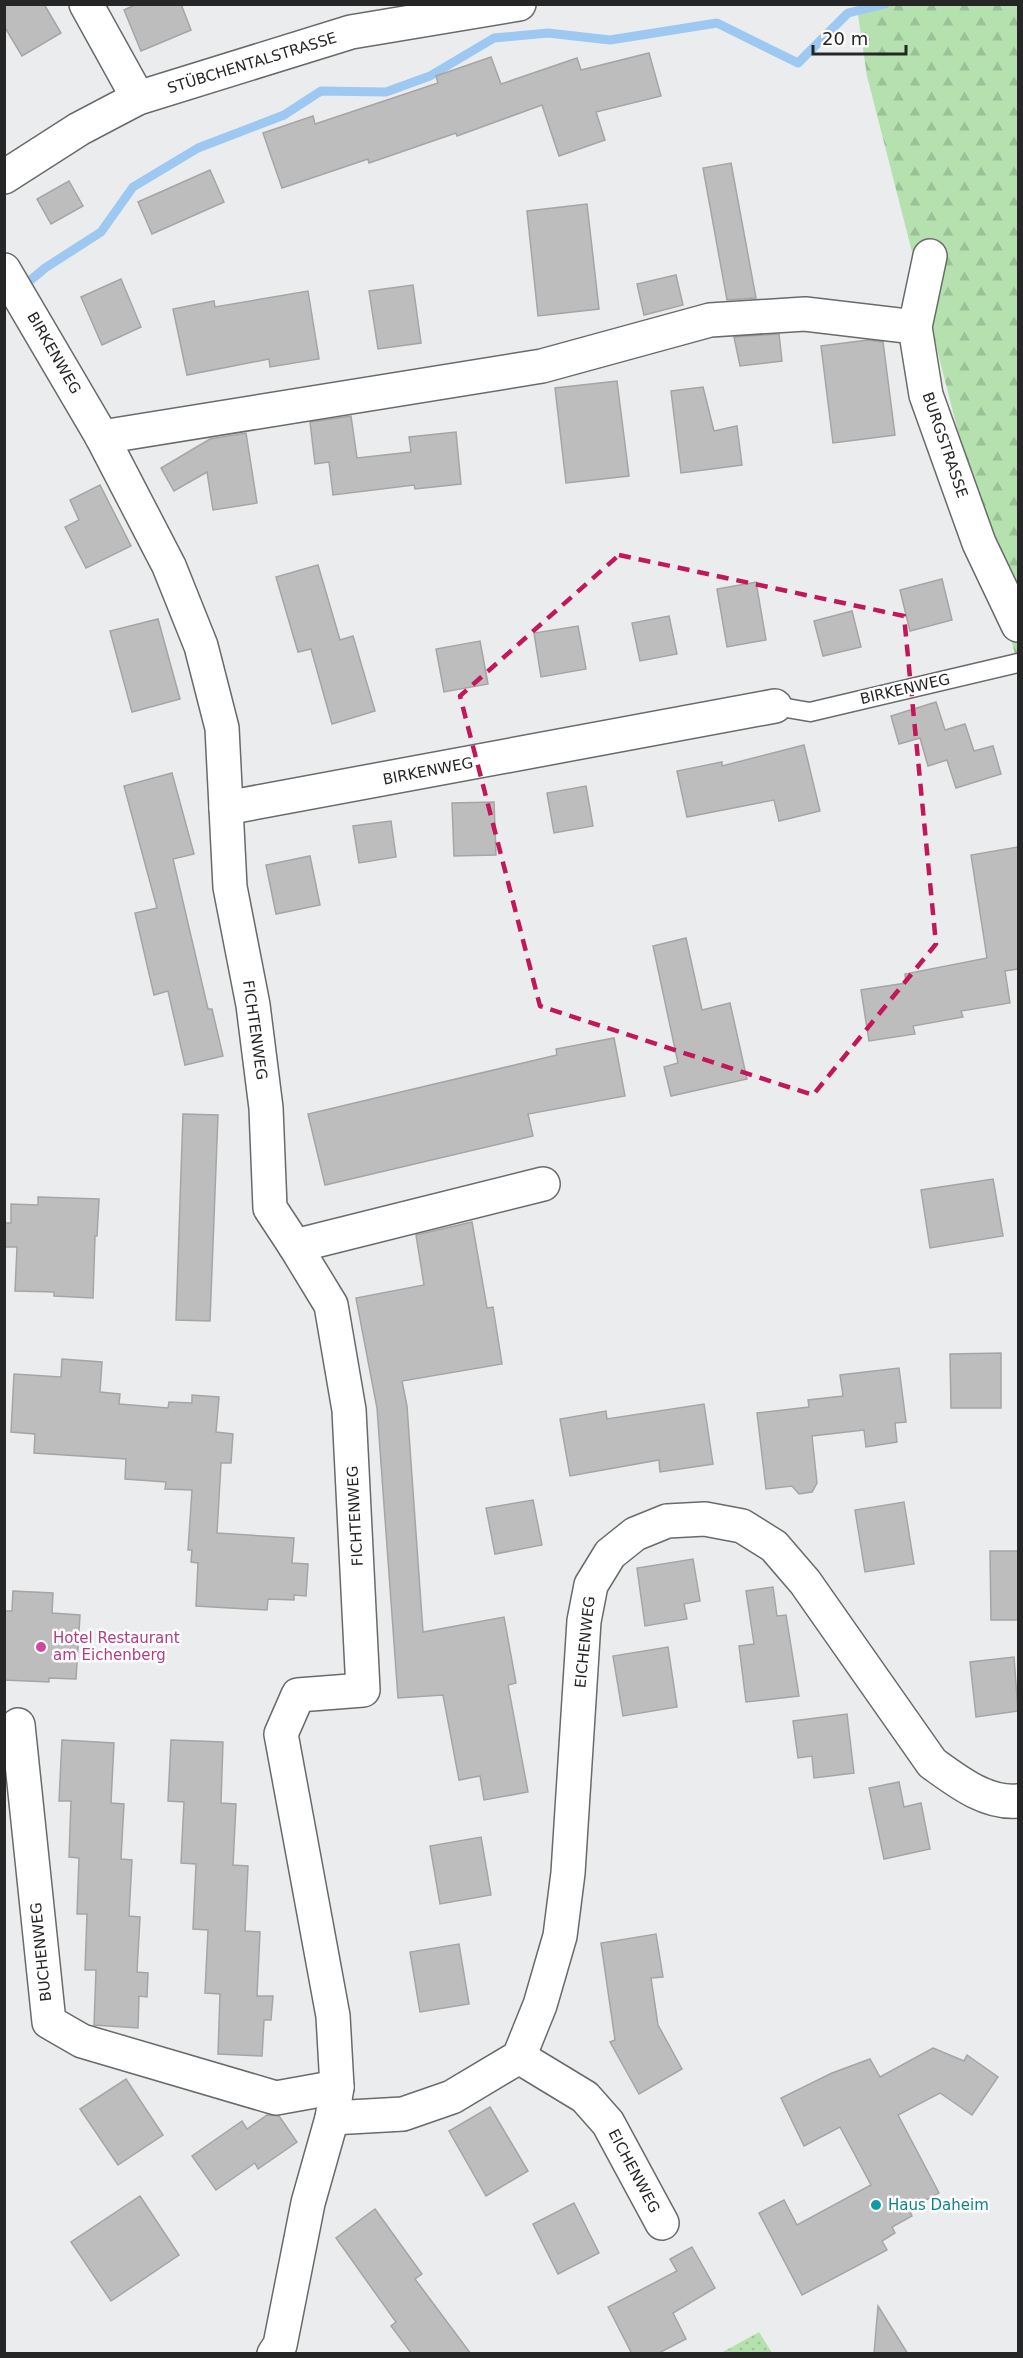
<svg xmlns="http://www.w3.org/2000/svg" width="1023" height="2358" viewBox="0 0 1023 2358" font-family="'DejaVu Sans',sans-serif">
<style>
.forest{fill:url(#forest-firs)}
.park{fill:url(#park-dots)}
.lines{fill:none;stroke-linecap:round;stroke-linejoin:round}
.stream{stroke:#9dc8f1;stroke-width:9}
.building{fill:#bebdbd;stroke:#a6a5a5;stroke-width:1.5}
.lane-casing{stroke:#696a6a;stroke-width:21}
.street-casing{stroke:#696a6a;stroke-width:36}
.lane{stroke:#fff;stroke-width:18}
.street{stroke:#fff;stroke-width:33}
.marked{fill:none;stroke:#c2185b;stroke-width:4.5;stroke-dasharray:12 8;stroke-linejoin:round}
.hotel-dot{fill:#d1479c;stroke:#fff;stroke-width:2}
.culture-dot{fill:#0f9aa8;stroke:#fff;stroke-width:2}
.labels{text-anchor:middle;stroke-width:5;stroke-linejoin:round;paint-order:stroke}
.street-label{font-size:15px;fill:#262627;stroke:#fff}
.hotel-label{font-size:15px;fill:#b23c85;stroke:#fff;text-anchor:start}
.culture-label{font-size:15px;fill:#0d838f;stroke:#fff;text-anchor:start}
</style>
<defs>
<pattern id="forest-firs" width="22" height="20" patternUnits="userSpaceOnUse" patternTransform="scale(1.5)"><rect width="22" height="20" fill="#b4e1ae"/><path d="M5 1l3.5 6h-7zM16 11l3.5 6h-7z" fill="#9bc196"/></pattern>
<pattern id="park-dots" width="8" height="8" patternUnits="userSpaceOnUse" patternTransform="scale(1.5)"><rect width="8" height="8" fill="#b4e1ae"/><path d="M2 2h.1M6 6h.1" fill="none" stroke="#9bc196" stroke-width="1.8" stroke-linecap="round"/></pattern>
</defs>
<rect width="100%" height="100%" fill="#ebeced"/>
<!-- forest -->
<polygon class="forest" points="868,4 1018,5 1018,666 867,76 857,8"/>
<!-- park -->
<polygon class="park" points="759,2332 772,2353 721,2353"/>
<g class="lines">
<!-- stream -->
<polyline class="stream" points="20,289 45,268 101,232 133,187 198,148 284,115 321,91 386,92 430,76 494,38 548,33 610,40 717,23 798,63 848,13 885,4"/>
</g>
<!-- building -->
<g class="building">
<polygon points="4,4 44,4 61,33 22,56 4,26"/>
<polygon points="137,4 181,4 191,30 141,51 124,10"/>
<polygon points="649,53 661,96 596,112 605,140 559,156 542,105 457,136 456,133 369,163 368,159 282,188 263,133 313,116 315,124 438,83 436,76 491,57 501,84 577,58 581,70"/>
<polygon points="731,163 756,298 727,300 703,168"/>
<polygon points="210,170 224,202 152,234 138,202"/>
<polygon points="69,181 83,206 51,224 37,199"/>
<polygon points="587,204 599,309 538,316 527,211"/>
<polygon points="676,275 683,305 644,315 637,284"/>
<polygon points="121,279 141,327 102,345 81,297"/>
<polygon points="413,285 421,343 378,349 369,291"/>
<polygon points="308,291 319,359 270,367 269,359 187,375 173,309 214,301 215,307"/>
<polygon points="779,334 782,361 740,366 734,337"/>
<polygon points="868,340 883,342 895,435 833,443 821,346"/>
<polygon points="617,381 629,476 566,483 555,388"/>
<polygon points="703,387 714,431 737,426 742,465 681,473 671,391"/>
<polygon points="351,416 357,458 411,452 409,437 456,432 461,484 415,489 414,485 333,495 329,462 315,464 310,422"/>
<polygon points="246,433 257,503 213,510 207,472 174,491 161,468 210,439"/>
<polygon points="100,485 131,546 86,568 65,527 79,520 70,500"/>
<polygon points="318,565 340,640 353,636 375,711 332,724 311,649 298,652 276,577"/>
<polygon points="942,579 952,620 910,631 900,590"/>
<polygon points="756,582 766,640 727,647 717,589"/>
<polygon points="852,611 861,647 823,656 814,621"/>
<polygon points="669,616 677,654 640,661 632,623"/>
<polygon points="158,619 180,699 132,712 110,631"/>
<polygon points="578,626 586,669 541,677 534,633"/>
<polygon points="480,641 488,684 444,692 436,649"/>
<polygon points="936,702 945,730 965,724 974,751 993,746 1001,774 956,788 947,760 928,766 920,738 899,744 891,716"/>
<polygon points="804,745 820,811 779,821 774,800 687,817 677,771 722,762 722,766"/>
<polygon points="172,773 194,854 173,859 208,1009 212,1009 223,1056 185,1065 168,991 154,995 135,913 157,908 124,786"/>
<polygon points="586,786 593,826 554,833 547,793"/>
<polygon points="494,802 496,855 454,856 452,803"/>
<polygon points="391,821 396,857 359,863 353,826"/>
<polygon points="1018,847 1018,969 1005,971 1010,1003 961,1011 963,1017 913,1026 915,1034 869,1041 861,990 906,983 905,974 987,958 971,855"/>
<polygon points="310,856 320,905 276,914 266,865"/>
<polygon points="686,938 702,1010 730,1003 747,1079 671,1096 664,1067 678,1063 653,946"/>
<polygon points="614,1038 625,1096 528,1114 533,1136 325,1185 308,1114 557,1055 556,1049"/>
<polygon points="183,1114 218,1115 210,1321 176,1320"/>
<polygon points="993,1179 1003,1236 930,1248 921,1190"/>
<polygon points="38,1197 99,1199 97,1236 95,1236 93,1298 54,1296 54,1292 15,1291 17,1247 4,1247 4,1223 11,1223 11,1204 38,1205"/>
<polygon points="472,1222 487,1308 493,1307 502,1364 402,1381 407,1406 423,1632 504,1617 516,1683 508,1685 528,1792 484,1800 480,1776 459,1780 443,1695 398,1698 377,1408 356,1298 424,1285 416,1235"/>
<polygon points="1001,1353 1001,1408 951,1408 950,1354"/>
<polygon points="62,1359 102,1362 100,1392 120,1394 119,1404 168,1408 169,1402 192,1403 192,1395 219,1397 216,1432 233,1434 231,1463 221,1463 217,1533 294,1538 292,1563 308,1564 306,1596 294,1595 294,1600 268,1599 267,1610 196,1606 198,1563 191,1562 192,1550 188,1550 192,1490 165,1489 166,1482 125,1479 126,1459 34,1453 35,1434 11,1432 14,1374 61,1377"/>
<polygon points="899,1368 906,1422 895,1423 897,1442 866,1447 864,1430 812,1436 817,1483 812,1492 799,1494 792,1486 766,1489 757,1413 809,1407 808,1400 843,1396 840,1375"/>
<polygon points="704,1404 713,1464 660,1472 659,1460 570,1476 560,1419 606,1411 607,1419"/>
<polygon points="533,1500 542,1545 495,1554 486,1508"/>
<polygon points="904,1502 914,1564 865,1572 855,1510"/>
<polygon points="990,1551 1018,1551 1018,1620 991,1620"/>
<polygon points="693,1559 700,1601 684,1604 687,1619 645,1626 637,1568"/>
<polygon points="773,1587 777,1616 786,1615 799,1696 746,1702 739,1646 754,1644 746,1591"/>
<polygon points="13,1591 53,1593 52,1613 80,1615 76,1679 49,1678 49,1682 4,1680 4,1611 12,1611"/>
<polygon points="668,1647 677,1707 623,1716 613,1656"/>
<polygon points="1014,1657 1018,1711 976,1717 970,1662"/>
<polygon points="847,1714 854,1773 814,1778 812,1756 798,1758 793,1721"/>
<polygon points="62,1740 114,1743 111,1803 124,1804 121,1859 132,1860 129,1916 140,1917 137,1972 148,1973 147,1997 139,1996 138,2028 94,2025 96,1970 85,1970 87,1914 77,1914 79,1858 69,1857 71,1801 59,1801"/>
<polygon points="171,1740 223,1742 221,1803 236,1804 233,1865 248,1866 245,1931 260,1932 257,1996 273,1996 271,2020 264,2020 262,2056 218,2054 220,1994 205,1993 208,1930 193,1929 196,1864 181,1863 184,1802 168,1801"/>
<polygon points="899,1782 904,1807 921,1803 930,1849 884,1859 869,1788"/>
<polygon points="481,1837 491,1895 440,1904 430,1846"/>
<polygon points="656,1934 663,1977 651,1978 658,2025 682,2069 639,2094 610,2042 615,2040 601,1943"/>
<polygon points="459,1944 469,2004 420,2012 410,1952"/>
<polygon points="933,2048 964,2061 967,2055 998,2077 972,2115 940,2093 898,2115 939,2193 909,2209 912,2216 892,2227 895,2233 882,2241 887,2250 802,2295 759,2213 784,2200 797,2225 871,2185 840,2127 804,2146 781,2098 832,2073 870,2059 880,2077"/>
<polygon points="126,2079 163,2135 118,2165 80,2109"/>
<polygon points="490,2107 528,2171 486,2196 449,2131"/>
<polygon points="267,2115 279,2116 297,2142 258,2169 255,2163 216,2190 192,2156 242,2121 247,2129"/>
<polygon points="140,2196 179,2255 111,2301 71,2242"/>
<polygon points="574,2203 599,2253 558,2274 533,2224"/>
<polygon points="375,2209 422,2274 415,2279 471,2354 412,2354 391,2326 396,2322 336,2238"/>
<polygon points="692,2247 715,2288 673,2313 686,2339 657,2354 632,2354 608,2307 677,2271 670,2259"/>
<polygon points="878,2306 908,2354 874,2354"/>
</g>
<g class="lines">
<!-- lane casing -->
<g class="lane-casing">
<polyline id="lane" points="775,706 810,712 1018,663"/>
</g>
<!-- street casing -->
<g class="street-casing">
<g id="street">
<polyline points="86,4 138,98"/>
<polyline points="4,177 79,129 138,98 351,32 519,4"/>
<polyline points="930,256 915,327 926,395 979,543 1018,625"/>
<polyline points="4,270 102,437 169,566 201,646 222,728 230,887 253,1005 266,1108 270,1208 295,1246 543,1184"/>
<polyline points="102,437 542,366 710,320 805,314 915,327"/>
<polyline points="226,808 775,706"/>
<polyline points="18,1725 49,2022 82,2041 276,2098 337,2087"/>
<polyline points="519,2057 585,2097 608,2123 662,2223"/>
<path d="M332,2118L403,2114L452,2097L519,2057L540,2005L560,1936L568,1873L584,1621L591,1585L610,1554L635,1534L667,1521L705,1519L742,1526L774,1546L805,1582L932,1763C957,1781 986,1804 1018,1801"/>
<polyline points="274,2354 280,2345 308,2203 332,2118 337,2087 333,2016 281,1734 298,1695 363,1690 349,1410 331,1305 295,1246"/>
</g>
</g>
<!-- lane -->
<use href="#lane" class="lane"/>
<!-- street -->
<use href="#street" class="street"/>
</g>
<!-- marked area -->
<path class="marked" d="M619,555L904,616L936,944L813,1095L540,1006L460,696Z"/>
<!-- markers -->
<circle class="hotel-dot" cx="41" cy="1647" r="6"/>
<circle class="culture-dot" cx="876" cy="2205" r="6"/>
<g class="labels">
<!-- street labels -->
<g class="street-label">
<text transform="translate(252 63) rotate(-17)" y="5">STÜBCHENTALSTRASSE</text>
<text transform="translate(54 353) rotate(60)" y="5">BIRKENWEG</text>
<text transform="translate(945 445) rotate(71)" y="5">BURGSTRASSE</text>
<text transform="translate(905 689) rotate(-13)" y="5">BIRKENWEG</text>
<text transform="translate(428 771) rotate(-11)" y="5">BIRKENWEG</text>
<text transform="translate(255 1030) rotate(82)" y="5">FICHTENWEG</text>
<text transform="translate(355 1516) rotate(-93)" y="5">FICHTENWEG</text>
<text transform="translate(585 1642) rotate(-84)" y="5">EICHENWEG</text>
<text transform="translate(41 1952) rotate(-96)" y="5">BUCHENWEG</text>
<text transform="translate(634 2171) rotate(62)" y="5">EICHENWEG</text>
</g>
<!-- hotel labels -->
<g class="hotel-label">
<text x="53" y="1643">Hotel Restaurant<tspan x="53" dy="17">am Eichenberg</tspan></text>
</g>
<!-- culture labels -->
<g class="culture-label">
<text x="888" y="2210">Haus Daheim</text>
</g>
</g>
<!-- border -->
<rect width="1023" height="2358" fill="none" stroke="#262627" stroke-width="12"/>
<!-- scale -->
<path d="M813 45v9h93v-9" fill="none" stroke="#262627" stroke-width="3"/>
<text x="822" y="45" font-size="18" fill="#262627" stroke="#ffffff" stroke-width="4.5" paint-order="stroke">20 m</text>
</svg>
